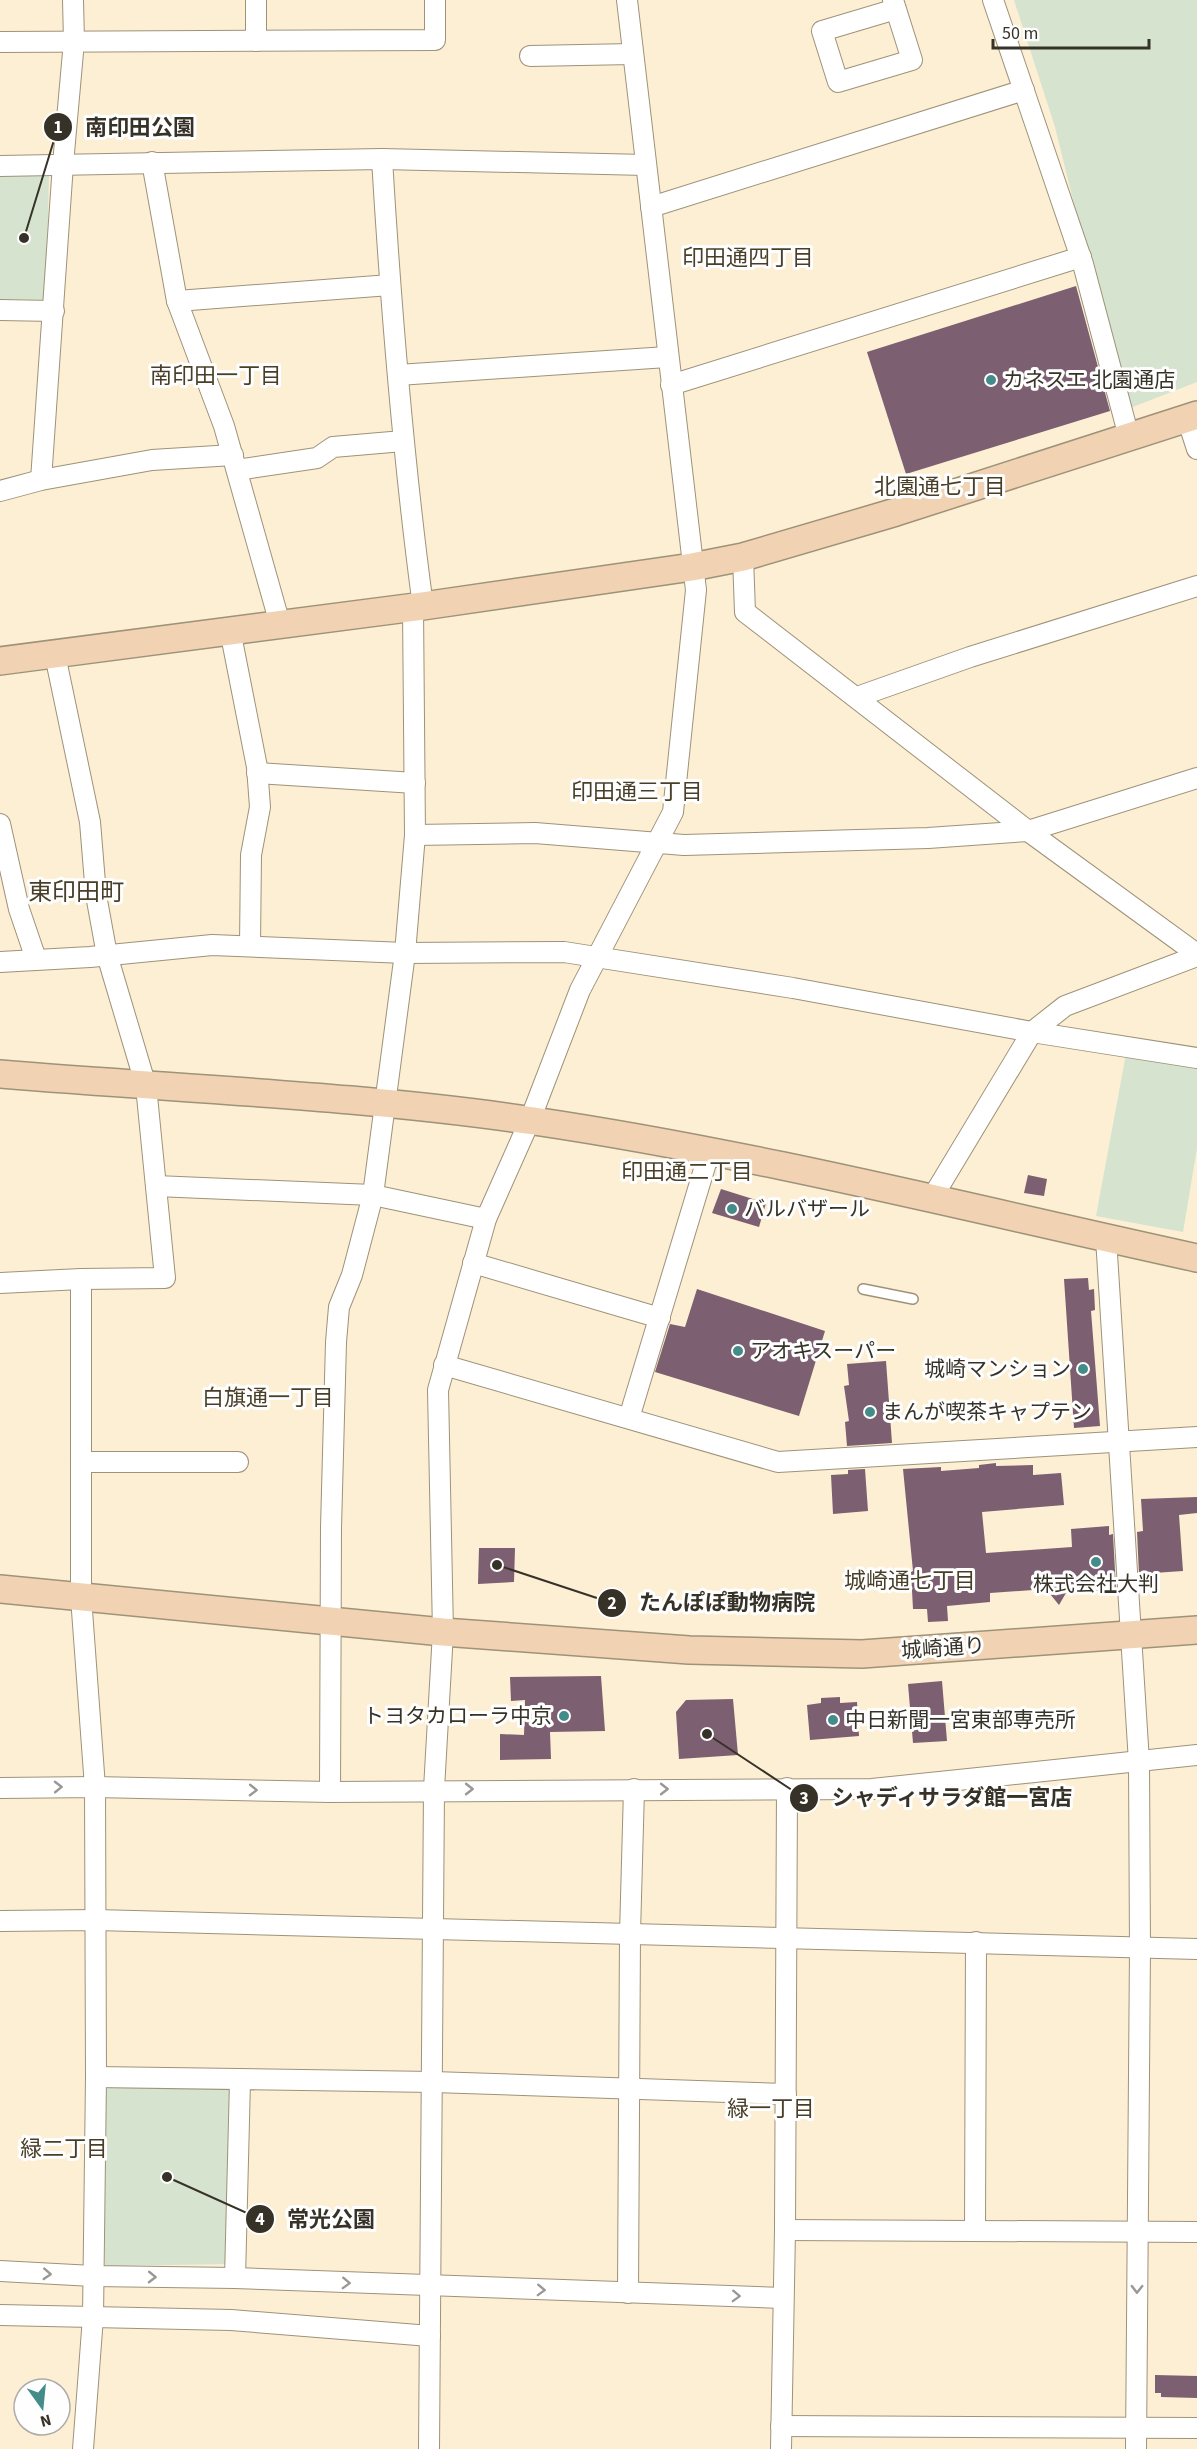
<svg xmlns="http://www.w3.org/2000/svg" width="1197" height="2449" viewBox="0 0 1197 2449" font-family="'Source Sans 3','Noto Sans JP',sans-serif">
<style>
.green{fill:#d5e3cf}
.building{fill:#7c5f70}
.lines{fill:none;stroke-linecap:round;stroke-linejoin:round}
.lane-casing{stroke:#9e9279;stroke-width:12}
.street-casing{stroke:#9e9279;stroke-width:22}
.secondary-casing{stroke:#9e9279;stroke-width:30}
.lane{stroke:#fff;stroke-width:9}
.street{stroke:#fff;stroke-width:20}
.secondary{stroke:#f1d3b3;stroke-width:27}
.oneway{stroke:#9b9893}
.poi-dot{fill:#448c89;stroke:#fefefe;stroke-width:2}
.labels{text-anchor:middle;stroke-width:6;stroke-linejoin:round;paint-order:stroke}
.poi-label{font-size:21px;fill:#373227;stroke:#fefefe;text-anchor:start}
.street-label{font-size:21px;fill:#373227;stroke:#fefefe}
.neighbourhood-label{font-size:22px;fill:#493f28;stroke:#fefefe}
.quarter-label{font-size:24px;fill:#493f28;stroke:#fefefe}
.leader{fill:none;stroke:#373227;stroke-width:2}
.callout-dot{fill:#373227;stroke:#fefefe;stroke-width:2}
.mark-label{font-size:18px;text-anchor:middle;font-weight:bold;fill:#fff}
.callout-label{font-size:22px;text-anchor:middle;font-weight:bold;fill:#373227;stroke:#fefefe;stroke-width:6;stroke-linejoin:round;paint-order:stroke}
</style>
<rect width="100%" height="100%" fill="#fcefd4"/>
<!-- green -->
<g class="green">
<polygon points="1014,0 1197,0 1197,382 1130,408 1124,406 1055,127"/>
<polygon points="49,175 46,300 0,299 0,176"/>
<polygon points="1126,1054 1197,1066 1197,1148 1183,1232 1096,1216"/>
<polygon points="103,2086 230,2090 228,2264 105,2266"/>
</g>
<!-- building -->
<g class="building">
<polygon points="1076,286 1110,411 906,474 867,352"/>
<polygon points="1028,1175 1047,1179 1044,1196 1024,1193"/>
<polygon points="721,1189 766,1203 759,1227 712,1213"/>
<polygon points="1088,1278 1089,1290 1094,1289 1095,1310 1091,1311 1100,1426 1074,1428 1064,1279"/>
<polygon points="697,1289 825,1331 799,1416 655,1372 670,1324 685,1327"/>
<polygon points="886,1361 892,1443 847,1446 845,1422 849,1421 844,1386 849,1385 847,1364"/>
<polygon points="996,1463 996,1466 1033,1465 1033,1475 1061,1473 1064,1505 982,1512 986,1553 1072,1547 1071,1529 1109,1526 1109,1535 1113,1534 1116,1589 1066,1593 1059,1605 1046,1589 990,1593 990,1602 947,1606 948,1621 928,1622 927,1609 913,1609 911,1572 913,1571 903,1469 941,1467 941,1471 979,1468 979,1465"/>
<polygon points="865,1469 868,1511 833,1514 831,1475 848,1474 848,1470"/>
<polygon points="1197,1497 1197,1513 1179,1515 1183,1571 1139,1574 1137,1532 1143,1531 1141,1499"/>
<polygon points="479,1548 515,1548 514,1582 478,1584"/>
<polygon points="601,1676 605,1731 550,1732 551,1759 500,1760 500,1734 524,1735 525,1700 511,1701 510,1677"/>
<polygon points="942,1681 947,1741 913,1743 908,1684"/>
<polygon points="840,1697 840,1703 857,1702 859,1736 810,1740 807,1705 821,1703 821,1698"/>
<polygon points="733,1699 738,1755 679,1759 676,1712 686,1700"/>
<polygon points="1155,2375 1197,2376 1197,2398 1161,2397 1161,2393 1155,2393"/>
</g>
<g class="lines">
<!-- lane casing -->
<g class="lane-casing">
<polyline id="lane" points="863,1289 913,1299"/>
</g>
<!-- street casing -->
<g class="street-casing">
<g id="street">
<polyline points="893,0 912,60 838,82 822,31 896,9"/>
<polyline points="993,0 1083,264 1129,437"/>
<polyline points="256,41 256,0"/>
<polyline points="0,42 435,40 435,0"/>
<polyline points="530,56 633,54"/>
<path d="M382,159C391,309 403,458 423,606"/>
<polyline points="152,162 177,301 224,426 280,624"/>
<polyline points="0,166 382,159 646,165"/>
<polyline points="651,207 1024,90"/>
<polyline points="177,301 390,285"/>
<polyline points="0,310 54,311"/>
<polyline points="398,375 667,357"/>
<polyline points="671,385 1081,257"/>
<polyline points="1187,418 1197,449"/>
<polyline points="237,470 317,458 333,447 403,441"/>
<polyline points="41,480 63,164 74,41 73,0"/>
<polyline points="0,491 41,480 152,460 233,455"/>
<polyline points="743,557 745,612 1028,831 1197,954"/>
<polyline points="230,630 257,767 260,807 251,855 250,945"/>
<polyline points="857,697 970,657 1197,586"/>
<polyline points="257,773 415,783"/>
<polyline points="0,824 19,909 36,959"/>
<polyline points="415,835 535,833 684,845 928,838 1028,831 1197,778"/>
<polyline points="0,962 90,957 212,945 405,953 564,952 793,988 1032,1032 1197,1058"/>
<polyline points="156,1186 373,1195 486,1219"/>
<polyline points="932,1198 1032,1032 1065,1006 1197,956"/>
<polyline points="1106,1238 1139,1762 1140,1949 1136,2449"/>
<polyline points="473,1263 660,1318"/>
<polyline points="81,1279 81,1597 95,1787 96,2077 93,2317 83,2449"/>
<polyline points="0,1283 81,1279 165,1278 146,1086 107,955 96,895 90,822 55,655"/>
<polyline points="444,1365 778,1462 1197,1437"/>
<polyline points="629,1418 709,1153"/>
<polyline points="81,1462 238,1462"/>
<polyline points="0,1788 95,1787 330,1792 872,1789 1197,1755"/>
<polyline points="330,1792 331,1528 336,1342 339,1307 352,1275 373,1195 405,953 415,835 413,607"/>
<polyline points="0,1921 96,1920 1197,1949"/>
<polyline points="96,2077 433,2082 786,2094"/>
<polyline points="785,2230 1197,2232"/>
<polyline points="975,2230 976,1942"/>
<polyline points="0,2271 93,2276 235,2278 783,2298"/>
<polyline points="235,2278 240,2081"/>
<polyline points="628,2293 630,1934 634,1789"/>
<polyline points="0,2315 231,2320 430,2336"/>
<polyline points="781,2426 1197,2428"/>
<polyline points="429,2449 434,1789 443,1632 438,1390 486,1219 530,1120 580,990 673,812 696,590 627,0"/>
<polyline points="781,2449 785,2230 787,1788"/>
</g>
</g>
<!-- secondary casing -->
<g class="secondary-casing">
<g id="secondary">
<polyline points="0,661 423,606 692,567 743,557 896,512 1197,415"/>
<path d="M0,1074C178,1089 358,1095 534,1121C757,1154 977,1210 1197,1258"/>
<polyline points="0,1589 443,1632 689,1650 862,1654 1197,1630"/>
</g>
</g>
<!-- lane -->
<use href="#lane" class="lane"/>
<!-- street -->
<use href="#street" class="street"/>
<!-- secondary -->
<use href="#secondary" class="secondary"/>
</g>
<!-- one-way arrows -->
<defs><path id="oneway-chevron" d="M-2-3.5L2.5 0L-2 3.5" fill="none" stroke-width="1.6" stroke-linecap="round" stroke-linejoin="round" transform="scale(1.5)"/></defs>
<g class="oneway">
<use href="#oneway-chevron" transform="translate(58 1787) rotate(-1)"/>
<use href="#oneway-chevron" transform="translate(469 1789)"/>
<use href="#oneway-chevron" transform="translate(664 1789)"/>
<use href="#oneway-chevron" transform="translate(253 1790) rotate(1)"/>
<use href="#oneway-chevron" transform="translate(47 2274) rotate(3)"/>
<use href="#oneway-chevron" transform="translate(152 2277) rotate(1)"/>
<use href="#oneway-chevron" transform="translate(346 2283) rotate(2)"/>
<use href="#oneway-chevron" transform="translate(1137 2289) rotate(91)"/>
<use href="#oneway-chevron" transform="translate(541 2290) rotate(2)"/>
<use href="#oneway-chevron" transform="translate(736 2296) rotate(2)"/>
</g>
<!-- markers -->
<g class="poi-dot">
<circle cx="991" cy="380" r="6"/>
<circle cx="732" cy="1209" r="6"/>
<circle cx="738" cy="1351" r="6"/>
<circle cx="1083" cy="1369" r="6"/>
<circle cx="870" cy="1412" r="6"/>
<circle cx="1096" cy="1562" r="6"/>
<circle cx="564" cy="1716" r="6"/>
<circle cx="833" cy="1720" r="6"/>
</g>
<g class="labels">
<!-- poi labels -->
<g class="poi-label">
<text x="1003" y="387">カネスエ 北園通店</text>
<text x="744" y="1216">バルバザール</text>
<text x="750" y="1358">アオキスーパー</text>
<text x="1071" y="1376" text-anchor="end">城崎マンション</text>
<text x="882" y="1419">まんが喫茶キャプテン</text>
<text x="1096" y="1591" text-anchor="middle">株式会社大判</text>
<text x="552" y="1723" text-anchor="end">トヨタカローラ中京</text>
<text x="845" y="1727">中日新聞一宮東部専売所</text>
</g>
<!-- street labels -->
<g class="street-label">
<text transform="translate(943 1648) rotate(-4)" y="7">城崎通り</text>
</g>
<!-- neighbourhood labels -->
<g class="neighbourhood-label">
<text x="748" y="265">印田通四丁目</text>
<text x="216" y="383">南印田一丁目</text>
<text x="940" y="494">北園通七丁目</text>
<text x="637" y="799">印田通三丁目</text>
<text x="687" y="1179">印田通二丁目</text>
<text x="268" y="1405">白旗通一丁目</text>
<text x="910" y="1588">城崎通七丁目</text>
<text x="771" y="2116">緑一丁目</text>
<text x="64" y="2156">緑二丁目</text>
</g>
<!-- quarter labels -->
<g class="quarter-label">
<text x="76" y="900">東印田町</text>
</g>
</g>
<!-- callouts -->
<path class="leader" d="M24 238L58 127M497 1565L612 1603M707 1734L804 1798M167 2177L260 2219"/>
<g class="callout-dot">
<circle cx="24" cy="238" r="6"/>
<circle cx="497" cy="1565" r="6"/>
<circle cx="707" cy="1734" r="6"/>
<circle cx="167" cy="2177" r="6"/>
<circle cx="58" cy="127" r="15"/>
<circle cx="612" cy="1603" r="15"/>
<circle cx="804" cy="1798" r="15"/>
<circle cx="260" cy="2219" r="15"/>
</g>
<g class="mark-label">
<text x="58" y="133">1</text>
<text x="612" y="1609">2</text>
<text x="804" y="1804">3</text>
<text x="260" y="2225">4</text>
</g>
<g class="callout-label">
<text x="140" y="135">南印田公園</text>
<text x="727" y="1610">たんぽぽ動物病院</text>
<text x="952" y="1805">シャディサラダ館一宮店</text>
<text x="331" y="2227">常光公園</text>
</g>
<!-- north arrow -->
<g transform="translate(42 2407) rotate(165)"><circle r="28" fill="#fefefe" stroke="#aeaca8" stroke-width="1.5"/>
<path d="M0-4.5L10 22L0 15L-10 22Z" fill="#448c89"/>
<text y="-9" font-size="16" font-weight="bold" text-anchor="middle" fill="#373227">N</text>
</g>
<!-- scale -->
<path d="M993 39v9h156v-9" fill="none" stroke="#373227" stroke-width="3"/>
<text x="1002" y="39" font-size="18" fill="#373227" stroke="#fefefe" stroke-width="4.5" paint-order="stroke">50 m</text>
</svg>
